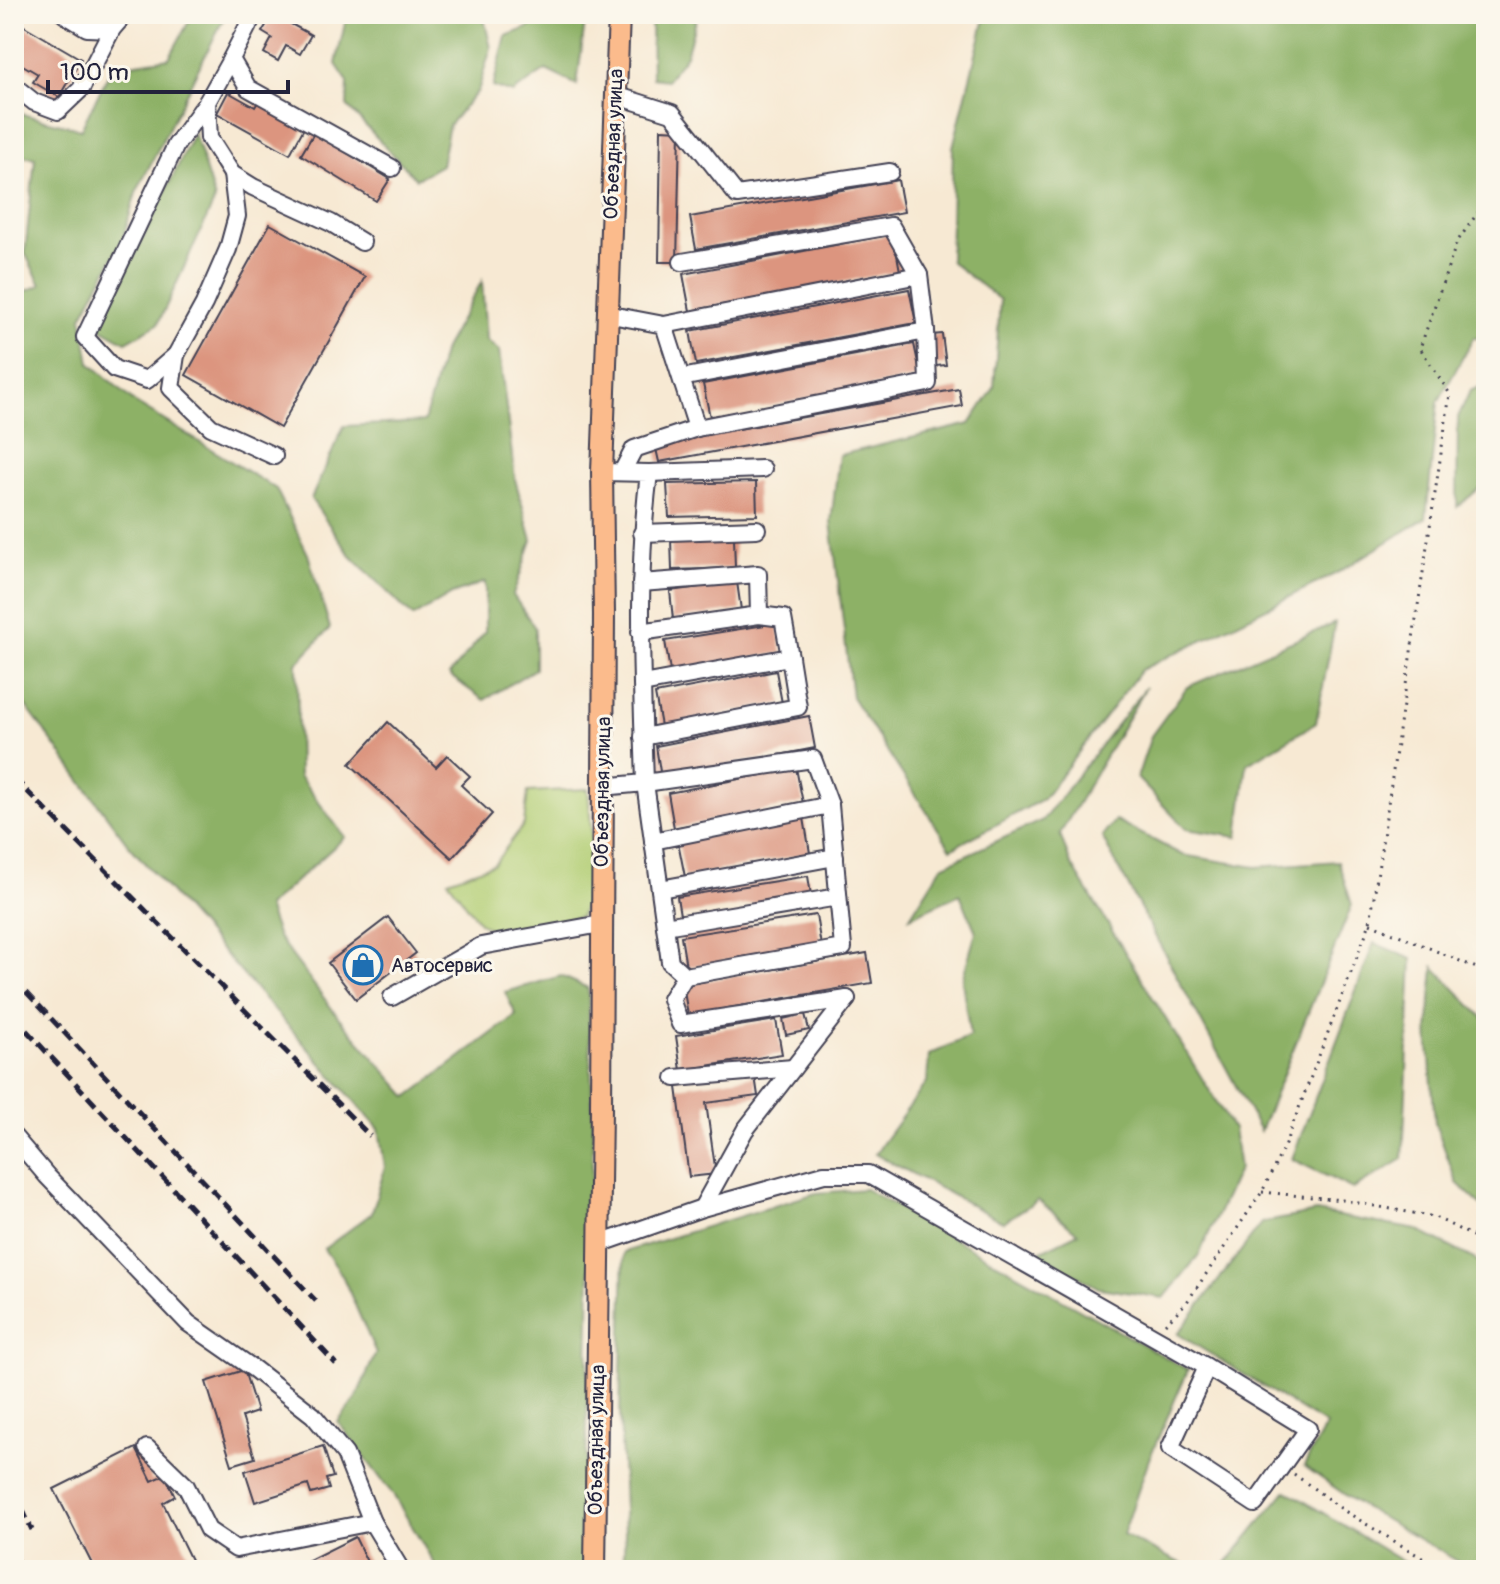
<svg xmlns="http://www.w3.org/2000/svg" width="1500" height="1584" viewBox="0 0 1500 1584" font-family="Pangolin,sans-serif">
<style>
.green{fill:#b2ce75;stroke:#6a7858;stroke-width:2}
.forest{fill:#8db166;stroke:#586a50;stroke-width:2}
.building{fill:#dc957f}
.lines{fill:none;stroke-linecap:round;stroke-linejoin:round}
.minor-casing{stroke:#424052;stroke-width:20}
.major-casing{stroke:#424052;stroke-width:24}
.path{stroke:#424052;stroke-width:3;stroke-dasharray:2 6;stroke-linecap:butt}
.minor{stroke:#fff;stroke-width:16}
.major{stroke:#fbbb8c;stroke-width:20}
.rail{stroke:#22223b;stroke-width:5;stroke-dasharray:12 6;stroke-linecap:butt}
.labels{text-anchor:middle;stroke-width:6;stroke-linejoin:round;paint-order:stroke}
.street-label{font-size:20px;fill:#22223b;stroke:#fbf7ec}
.poi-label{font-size:20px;fill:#22223b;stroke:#fbf7ec;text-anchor:start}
</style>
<rect width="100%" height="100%" fill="#fbf7ec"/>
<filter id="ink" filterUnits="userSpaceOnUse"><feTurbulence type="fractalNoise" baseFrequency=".0125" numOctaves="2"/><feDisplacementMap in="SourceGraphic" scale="16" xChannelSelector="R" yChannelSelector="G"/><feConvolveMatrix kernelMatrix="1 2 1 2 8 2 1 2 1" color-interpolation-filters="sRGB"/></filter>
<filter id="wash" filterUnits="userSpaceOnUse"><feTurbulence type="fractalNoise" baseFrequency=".006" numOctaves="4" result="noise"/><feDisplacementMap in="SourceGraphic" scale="32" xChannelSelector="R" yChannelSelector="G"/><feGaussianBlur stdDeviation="1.8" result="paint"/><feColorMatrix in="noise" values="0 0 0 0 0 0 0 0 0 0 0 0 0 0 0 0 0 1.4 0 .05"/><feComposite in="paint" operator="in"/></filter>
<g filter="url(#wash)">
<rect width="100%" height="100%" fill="#f7e9d3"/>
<!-- green -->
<path class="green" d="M588,789C591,831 598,878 580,917L497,933L479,922L448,880L494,864L524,824L528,792Z"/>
<!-- forest -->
<g class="forest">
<polygon points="193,14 226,14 136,193 122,241 82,317 90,363 134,402 276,489 308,554 330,628 297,663 299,776 345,837 267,907 278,937 339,1018 408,1097 516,1015 505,992 561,976 588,988 593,1121 584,1570 438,1570 394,1496 338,1422 355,1400 376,1353 342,1275 324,1249 372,1213 385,1167 379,1129 127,843 14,690 14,287 21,293 41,285 25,253 35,158 14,154 14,112 81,129 112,67 169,58"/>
<polygon points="347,14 483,14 491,48 478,91 449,125 441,165 416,179 347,106 348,82 336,64"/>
<polygon points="544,14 586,14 577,85 546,70 513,93 493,87 506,36 530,27"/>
<polygon points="651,14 698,14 686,55 667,80 652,78"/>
<polygon points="986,14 1486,14 1486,342 1474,337 1438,402 1426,518 1337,573 1141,670 1043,799 951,849 852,697 831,522 839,455 970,424 994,388 1000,300 950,261 953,147"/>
<polygon points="194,133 215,200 158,324 126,342 99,327"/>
<polygon points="482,281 486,340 499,351 515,479 532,540 513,595 535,628 535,669 484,700 449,675 485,632 485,582 452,594 413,617 351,556 311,499 344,426 424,422 444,349"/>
<polygon points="1486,384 1486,483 1457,507 1458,417 1470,391"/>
<polygon points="1335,623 1316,723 1247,764 1238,837 1186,829 1137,778 1151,736 1187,687"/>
<polygon points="1146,687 1060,834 1070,862 1233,1129 1239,1168 1199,1255 1164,1298 1099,1288 1037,1253 1078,1233 1038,1200 1003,1222 875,1154 927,1082 929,1055 970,1036 962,980 976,932 960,894 910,917 942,866 1043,820"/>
<polygon points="1115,820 1182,855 1256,867 1338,861 1352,905 1260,1131 1102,837"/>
<polygon points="1374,943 1412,959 1403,1159 1353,1189 1292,1159"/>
<polygon points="1434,967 1486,1021 1486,1210 1457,1183 1435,1123 1428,1033"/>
<polygon points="865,1189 1188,1370 1149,1459 1123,1535 1194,1570 623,1570 625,1533 620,1414 624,1252 816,1193"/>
<polygon points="1316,1212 1417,1230 1486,1265 1486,1570 1473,1570 1358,1504 1304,1466 1326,1425 1178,1334 1262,1223"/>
<polygon points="1286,1490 1416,1570 1221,1570"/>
</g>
<g id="blocks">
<!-- building -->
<g class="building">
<polygon points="273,14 311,35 300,54 286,46 278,61 264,53 272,38 262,32"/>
<polygon points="14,20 81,59 59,97 33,82 38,74 14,60"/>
<polygon points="228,92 255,107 258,102 304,128 290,154 217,113"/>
<polygon points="661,129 680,130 677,262 659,262"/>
<polygon points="314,133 390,179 376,201 301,155"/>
<polygon points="898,180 904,212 696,249 690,217"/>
<polygon points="270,224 365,277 280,428 186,375"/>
<polygon points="893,234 900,271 690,311 683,274"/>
<polygon points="909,289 916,323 696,364 690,331"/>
<polygon points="942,334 946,365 936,366 932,335"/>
<polygon points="914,344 921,377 710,417 703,384"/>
<polygon points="959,389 962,406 659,462 655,444"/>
<polygon points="756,482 757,515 669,517 667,484"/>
<polygon points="734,537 735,568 672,570 671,539"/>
<polygon points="737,582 741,610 673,619 670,591"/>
<polygon points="777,623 782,653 670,671 665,641"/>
<polygon points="776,671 782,703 661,726 655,694"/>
<polygon points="809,716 815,748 661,778 656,746"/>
<polygon points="388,722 436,767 447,755 470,776 461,785 492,814 452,858 350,764"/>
<polygon points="796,768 803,803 674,828 668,793"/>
<polygon points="804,818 810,853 685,877 678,842"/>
<polygon points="808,876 811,895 680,915 677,897"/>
<polygon points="816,915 821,946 686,967 681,936"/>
<polygon points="388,917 416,953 356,999 328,963"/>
<polygon points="867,953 872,983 688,1015 683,985"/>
<polygon points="805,1014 809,1030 786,1035 783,1019"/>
<polygon points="776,1020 782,1054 681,1070 676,1036"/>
<polygon points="755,1076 758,1096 706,1103 716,1174 689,1177 677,1087"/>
<polygon points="244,1370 257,1412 242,1417 255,1458 232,1465 206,1382"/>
<polygon points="323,1446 333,1477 326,1479 329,1489 311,1494 308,1485 255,1502 245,1471"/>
<polygon points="136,1448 152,1481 165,1475 175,1496 163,1503 196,1570 95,1570 54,1489"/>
<polygon points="355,1537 371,1570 289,1570"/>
</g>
</g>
</g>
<g filter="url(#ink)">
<use href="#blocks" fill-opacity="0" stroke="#424052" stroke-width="2"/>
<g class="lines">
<!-- minor casing -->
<g class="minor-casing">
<g id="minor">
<polyline points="64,14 87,28 112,29"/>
<polyline points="254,14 231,59 248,88 392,168"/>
<polyline points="231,59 207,102 209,138 232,174 253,187 331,223 362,242"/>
<polyline points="14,86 34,102 58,111 81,89 112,29 125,14"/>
<polyline points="615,95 672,113 737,195 890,172"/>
<polyline points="232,174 237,216 228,249 204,304 176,355 171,388 211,427 274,456"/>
<polyline points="682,262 891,226 919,275"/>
<polyline points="606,314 664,325 697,428 928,383 926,331 681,378"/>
<polyline points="664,325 919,275 926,331"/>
<polyline points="176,355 147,380 114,369 85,337 176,145 207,102"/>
<path d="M602,472L649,473C636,576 642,679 645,783L813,759L830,805L653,841"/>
<polyline points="622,472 634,449 697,428"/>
<polyline points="649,473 763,469"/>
<polyline points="642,533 757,529"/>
<polyline points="640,632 759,615 758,574 641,583"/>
<polyline points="642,684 790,657 783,618 759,615"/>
<polyline points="643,737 798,707 790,657"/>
<polyline points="602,787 645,783 670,962 685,976 843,948 830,805"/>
<polyline points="660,889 835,857"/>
<polyline points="665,926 838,897"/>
<polyline points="685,976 671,999 680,1024 847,999"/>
<polyline points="392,997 481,946 601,924"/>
<polyline points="675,1078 793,1068"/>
<polyline points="14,1137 47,1176 188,1323 254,1369 313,1415 345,1454 372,1522"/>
<polyline points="702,1208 745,1130 847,999"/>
<polyline points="599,1244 702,1208 824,1174 868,1174 1207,1367 1170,1448 1255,1504 1308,1429 1207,1367"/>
<polyline points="147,1448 186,1486 208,1530 236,1549 372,1522 401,1570"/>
</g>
</g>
<!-- major casing -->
<g class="major-casing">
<polyline id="major" points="595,1570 601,1108 604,614 602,472 619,14"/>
</g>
<!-- path -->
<g class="path">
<polyline points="1370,923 1486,972"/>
<polyline points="1262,1192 1342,1200 1435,1217 1486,1243"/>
<polyline points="1165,1324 1187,1302 1262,1192 1284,1147 1370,923 1450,394 1420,348 1457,242 1486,201"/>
<polyline points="1294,1474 1343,1510 1442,1570"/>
</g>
<!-- minor -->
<use href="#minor" class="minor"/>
<!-- major -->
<use href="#major" class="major"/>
<!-- rail -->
<g class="rail">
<polyline points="14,778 370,1136"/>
<polyline points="14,979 316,1301"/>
<polyline points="14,1017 336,1364"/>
<polyline points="14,1491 32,1530"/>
<polyline points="14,1551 20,1570"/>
</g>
</g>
</g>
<!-- icons -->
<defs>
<g id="shop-ring" transform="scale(2)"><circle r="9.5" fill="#fbf7ec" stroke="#1f6fb2" stroke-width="1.5"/><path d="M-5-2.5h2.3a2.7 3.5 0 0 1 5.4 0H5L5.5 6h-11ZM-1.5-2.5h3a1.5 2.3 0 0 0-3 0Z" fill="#1f6fb2"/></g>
</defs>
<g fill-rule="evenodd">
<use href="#shop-ring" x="363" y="965"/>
</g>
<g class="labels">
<!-- street labels -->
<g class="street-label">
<text transform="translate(613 144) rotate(-88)" y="7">Объездная улица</text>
<text transform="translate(602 792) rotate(-89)" y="7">Объездная улица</text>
<text transform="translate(596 1440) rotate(-89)" y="7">Объездная улица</text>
</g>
<!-- poi labels -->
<g class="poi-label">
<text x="391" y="972">Автосервис</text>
</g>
</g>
<!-- margin -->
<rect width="1500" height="1584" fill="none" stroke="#fbf7ec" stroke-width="48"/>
<!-- scale -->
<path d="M48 80v12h240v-12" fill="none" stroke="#22223b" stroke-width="4"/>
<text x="60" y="80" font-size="24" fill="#22223b" stroke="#fbf7ec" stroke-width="6" paint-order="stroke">100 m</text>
</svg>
